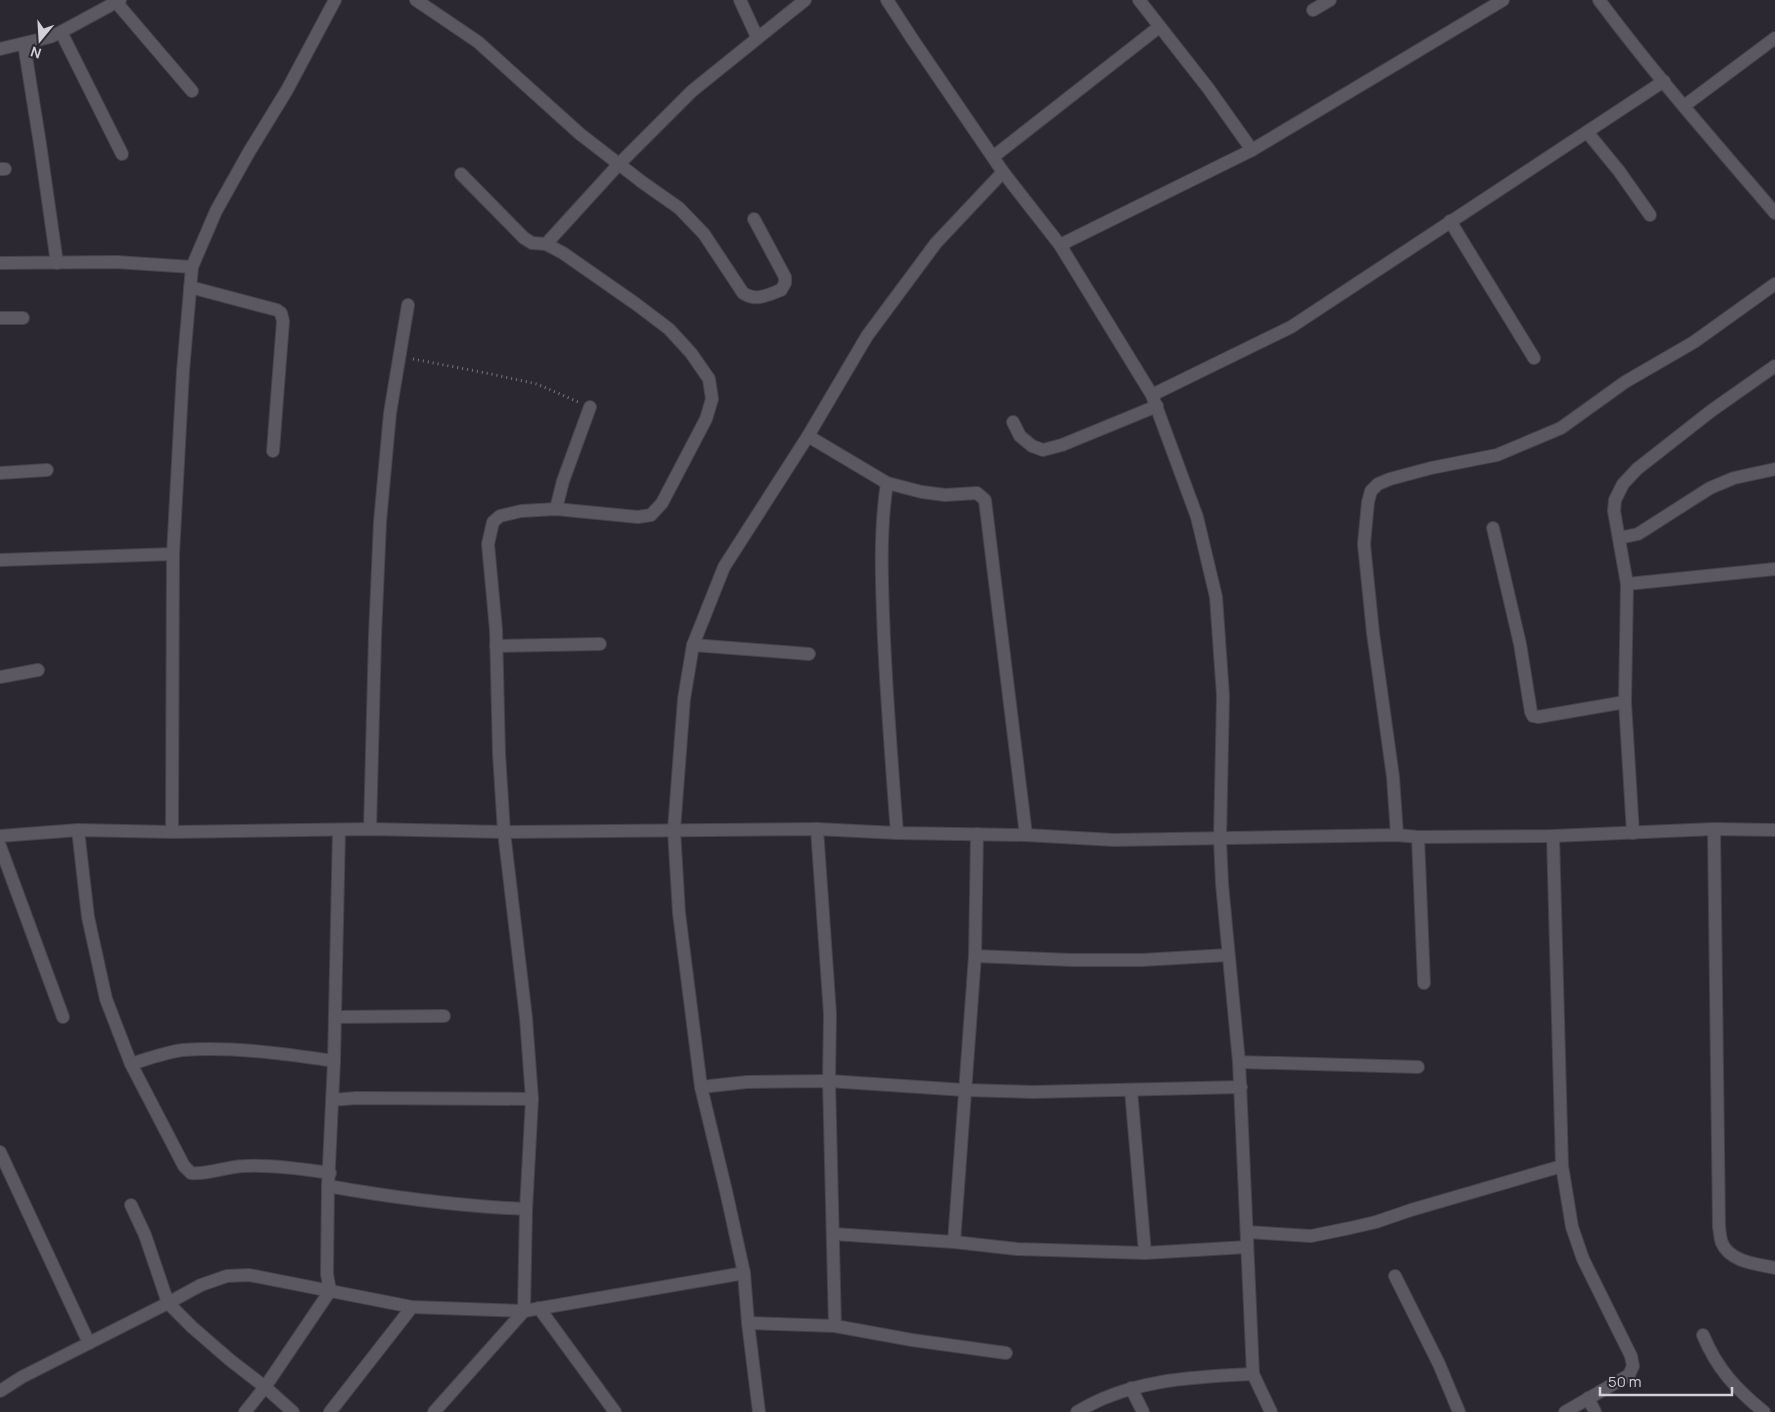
<svg xmlns="http://www.w3.org/2000/svg" width="1775" height="1412" viewBox="0 0 1775 1412" font-family="Manrope,sans-serif">
<style>
.lines{fill:none;stroke-linecap:round;stroke-linejoin:round}
.street-casing{stroke:#46434a;stroke-width:14}
.secondary-casing{stroke:#46434a;stroke-width:14}
.path{stroke:#77757c;stroke-width:3;stroke-dasharray:1 4;stroke-linecap:butt}
.street{stroke:#5b5862;stroke-width:12}
.secondary{stroke:#5b5862;stroke-width:12}
</style>
<rect width="100%" height="100%" fill="#2b2831"/>
<g class="lines">
<!-- street casing -->
<g class="street-casing">
<g id="street">
<path d="M416,0L478,42L580,134L642,182L679,208L704,234L743,293C756,302 767,295 781,290L785,283V277L754,219"/>
<polyline points="740,0 757,37"/>
<polyline points="887,0 913,40 1003,172 1060,245 1152,395 1197,517 1216,597 1223,696 1220,839 1222,884 1239,1062 1253,1374"/>
<polyline points="1139,0 1208,88 1252,150"/>
<path d="M1599,0C1654,74 1715,143 1775,213"/>
<polyline points="116,2 192,91"/>
<polyline points="1313,10 1330,0"/>
<polyline points="61,32 122,154"/>
<polyline points="24,44 40,144 57,263"/>
<polyline points="0,49 50,37 61,32 120,0"/>
<polyline points="1684,106 1775,38"/>
<polyline points="1587,132 1619,171 1650,215"/>
<polyline points="993,157 1159,27"/>
<polyline points="0,169 5,169"/>
<polyline points="1450,221 1534,358"/>
<polyline points="546,244 619,164 692,91 805,0"/>
<polyline points="1060,245 1252,150 1503,0"/>
<polyline points="0,263 116,262 192,267"/>
<polyline points="190,287 277,310 281,313 283,321 273,451"/>
<polyline points="0,318 23,318"/>
<polyline points="1152,395 1291,327 1664,81"/>
<polyline points="1013,422 1020,436 1032,446 1043,450 1062,445 1157,406"/>
<polyline points="808,436 887,483"/>
<polyline points="0,473 47,470"/>
<polyline points="556,509 563,481 590,407"/>
<polyline points="1493,528 1520,644 1531,712 1533,716 1538,717 1625,702"/>
<polyline points="1619,538 1638,534 1710,488 1734,478 1775,469"/>
<polyline points="0,560 173,554"/>
<polyline points="1627,584 1775,569"/>
<polyline points="693,645 809,654"/>
<polyline points="496,646 600,644"/>
<polyline points="0,677 38,670"/>
<polyline points="370,829 375,636 380,522 390,413 408,305"/>
<polyline points="817,829 830,1014 829,1081 835,1326"/>
<path d="M1714,829L1719,1227C1720,1232 1720,1239 1722,1243C1730,1262 1757,1264 1775,1268"/>
<path d="M78,830L88,917L106,999L131,1064L184,1166L191,1173C210,1175 226,1166 245,1166C273,1165 302,1169 330,1173"/>
<polyline points="172,832 173,554 183,371 192,267 216,211 249,152 287,90 335,0"/>
<path d="M897,833C892,768 887,704 884,639C882,587 879,535 887,483L922,492L945,495L977,493L985,500L1026,835"/>
<polyline points="1633,833 1625,702 1627,584 1614,511 1615,500 1623,484 1637,469 1711,411 1775,366"/>
<polyline points="1397,835 1393,777 1373,633 1364,544 1368,502 1371,491 1378,484 1390,479 1431,468 1497,455 1561,428 1625,382 1694,342 1775,284"/>
<polyline points="1553,836 1562,1166 1572,1227 1583,1259 1631,1356 1633,1366 1629,1375 1565,1412"/>
<polyline points="1418,837 1424,983"/>
<polyline points="0,846 63,1017"/>
<polyline points="975,956 1072,960 1142,960 1228,955"/>
<polyline points="335,1017 444,1016"/>
<polyline points="1239,1062 1418,1067"/>
<path d="M131,1064C147,1059 166,1052 183,1050C231,1046 286,1054 334,1061"/>
<polyline points="701,1087 747,1082 829,1081 964,1090 1033,1092 1241,1087"/>
<polyline points="1131,1090 1145,1253"/>
<polyline points="332,1100 356,1098 532,1099"/>
<polyline points="0,1152 89,1343"/>
<path d="M328,1186C395,1198 458,1206 526,1209"/>
<polyline points="131,1205 145,1235 168,1303 192,1327 230,1360 265,1387 293,1412"/>
<polyline points="1247,1232 1311,1236 1350,1228 1376,1222 1411,1210 1562,1166"/>
<polyline points="834,1234 954,1242 1017,1249 1145,1253 1247,1247"/>
<polyline points="954,1242 975,956 977,834"/>
<polyline points="1395,1276 1439,1364 1459,1412"/>
<polyline points="539,1308 615,1412"/>
<polyline points="748,1323 835,1326 912,1340 1006,1353"/>
<path d="M1703,1335C1717,1369 1736,1389 1764,1412"/>
<polyline points="1131,1388 1143,1412"/>
<polyline points="0,1391 22,1377 168,1303 201,1285 227,1276 249,1275 412,1307 524,1311 744,1273"/>
<polyline points="1588,1398 1595,1412"/>
<polyline points="245,1412 265,1387 330,1291 327,1274 328,1186 334,1061 339,830"/>
<polyline points="330,1412 412,1307"/>
<polyline points="434,1412 524,1311 526,1209 532,1099 526,1018 504,832 499,754 496,630 488,544 493,522 500,516 521,511 556,509 638,517 651,515 662,503 706,419 712,399 709,379 691,353 669,329 636,304 563,253 546,244 532,243 524,238 461,174"/>
<polyline points="759,1412 748,1323 744,1273 726,1191 701,1087 679,913 674,830 684,699 693,645 724,567 808,436 867,336 936,243 1003,172"/>
<path d="M1077,1412C1130,1379 1193,1377 1253,1374L1271,1412"/>
</g>
</g>
<!-- secondary casing -->
<g class="secondary-casing">
<polyline id="secondary" points="0,836 78,830 172,832 370,829 504,832 817,829 897,833 1026,835 1114,840 1397,835 1418,837 1553,836 1714,829 1775,830"/>
</g>
<!-- path -->
<polyline class="path" points="413,359 491,374 537,384 578,402"/>
<!-- street -->
<use href="#street" class="street"/>
<!-- secondary -->
<use href="#secondary" class="secondary"/>
</g>
<!-- north arrow -->
<g transform="translate(40 40) rotate(198)" stroke="#2b2831" stroke-width="4" paint-order="stroke">
<path d="M0-4L9 19L0 12L-9 19Z" fill="#d3d1d7"/>
<text y="-8" font-size="14" font-weight="bold" text-anchor="middle" fill="#d3d1d7">N</text>
</g>
<!-- scale -->
<path d="M1600 1387v8h132v-8" fill="none" stroke="#d3d1d7" stroke-width="2.5"/>
<text x="1608" y="1387" font-size="15" fill="#d3d1d7" stroke="#2b2831" stroke-width="4" paint-order="stroke">50 m</text>
</svg>
